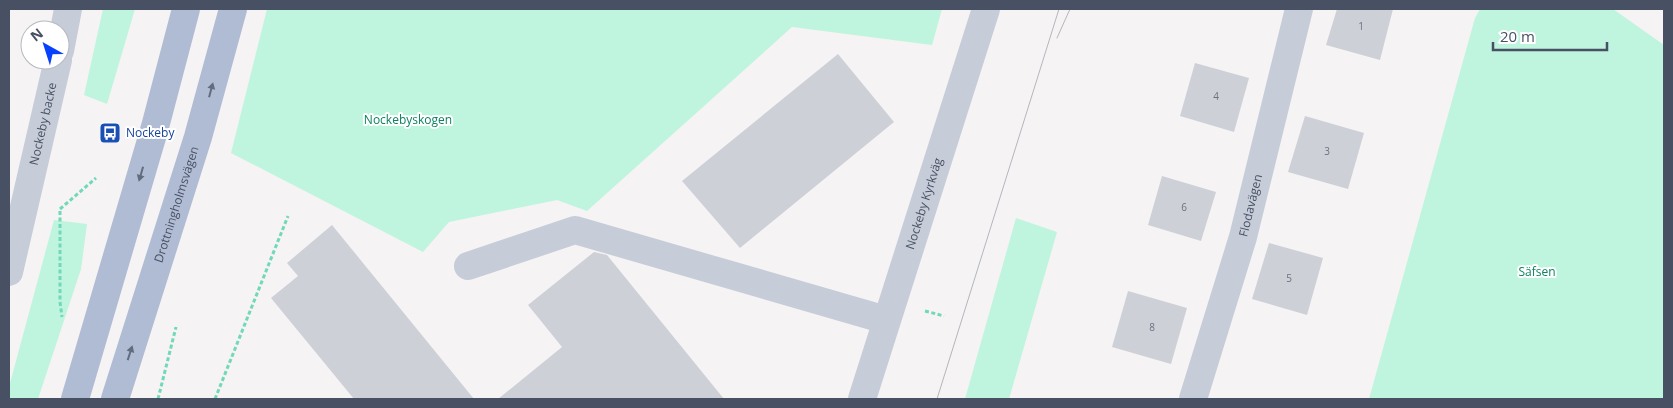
<svg xmlns="http://www.w3.org/2000/svg" width="1673" height="408" viewBox="0 0 1673 408" font-family="'Open Sans',sans-serif">
<style>
.green{fill:#bff5de}
.building{fill:#ced0d8}
.lines{fill:none;stroke-linecap:round;stroke-linejoin:round}
.path{stroke:#72d8ba;stroke-width:3;stroke-dasharray:4 2.5;stroke-linecap:butt}
.minor{stroke:#c6ccd8;stroke-width:28}
.major{stroke:#b0bbd4;stroke-width:28}
.tram{stroke:#b4b6be;stroke-width:1}
.oneway{fill:#626c7f}
.labels{text-anchor:middle;stroke-width:4;stroke-linejoin:round;paint-order:stroke}
.number-label{font-size:10px;fill:#6a7180}
.park-label{font-size:12px;fill:#0d835f;stroke:#fff}
.street-label{font-size:12px;fill:#485163;stroke:#fff}
.transit-label{font-size:12px;fill:#164399;stroke:#fff;text-anchor:start}
</style>
<rect width="100%" height="100%" fill="#f5f3f3"/>
<!-- green -->
<g class="green">
<polygon points="103,9 135,9 107,104 84,95"/>
<polygon points="267,9 942,9 932,45 792,27 587,211 557,200 449,222 423,252 231,153"/>
<polygon points="1480,9 1613,9 1664,45 1664,399 1369,399 1475,18"/>
<polygon points="1016,218 1057,232 1009,399 965,399"/>
<polygon points="54,220 87,224 81,269 38,399 9,399 9,387"/>
</g>
<!-- building -->
<g class="building">
<polygon points="1337,9 1393,9 1380,60 1326,45"/>
<polygon points="838,54 894,122 740,248 682,181"/>
<polygon points="1195,63 1249,78 1234,132 1180,116"/>
<polygon points="1305,116 1364,133 1348,189 1288,172"/>
<polygon points="1162,176 1216,192 1201,241 1148,225"/>
<polygon points="332,225 474,399 354,399 271,298 298,276 287,263"/>
<polygon points="1269,243 1323,258 1307,315 1252,299"/>
<polygon points="594,252 607,255 724,399 498,399 562,347 528,305"/>
<polygon points="1128,291 1187,308 1171,364 1112,347"/>
</g>
<g class="lines">
<!-- path -->
<g class="path">
<polyline points="60,209 96,178"/>
<polyline points="60,211 60,302 62,317"/>
<polyline points="925,311 944,316"/>
<polyline points="158,399 176,327"/>
<polyline points="215,399 288,216"/>
</g>
<!-- minor -->
<g class="minor">
<polyline points="60,51 68,9"/>
<polyline points="468,266 575,230 886,320"/>
<path id="s1" d="M9,272L58,60"/>
<path id="s2" d="M862,399L986,9"/>
<path id="s3" d="M1193,399L1243,237L1299,9"/>
</g>
<!-- major -->
<g class="major">
<polyline points="75,399 155,127 186,9"/>
<path id="s4" d="M115,399L198,137L233,9"/>
</g>
<!-- tram -->
<g class="tram">
<polyline points="1057,38 1070,9"/>
<polyline points="937,399 1059,9"/>
</g>
</g>
<!-- one-way arrows -->
<defs><path id="oneway-solid" d="M-6-.8H1V-3.2L6.5 0L1 3.2V.8H-6Z" transform="scale(1.25)"/></defs>
<g class="oneway">
<use href="#oneway-solid" transform="translate(211 90) rotate(-75)"/>
<use href="#oneway-solid" transform="translate(141 174) rotate(106)"/>
<use href="#oneway-solid" transform="translate(130 353) rotate(-72)"/>
</g>
<!-- icons -->
<defs>
<g id="bus-square" transform="scale(1.125)"><rect x="-9" y="-9" width="18" height="18" rx="4" fill="#1a4fb4" stroke="#fff"/><path d="M-5-6H5V4H4V6H2V4H-2V6H-4V4H-5ZM-3.5-4V0h7V-4ZM-3.5 1.2v1.5H-2V1.2ZM2 1.2v1.5H3.5V1.2Z" fill="#fff"/></g>
</defs>
<g fill-rule="evenodd">
<use href="#bus-square" x="110" y="133"/>
</g>
<g class="labels">
<!-- number labels -->
<g class="number-label">
<text x="1361" y="30">1</text>
<text x="1216" y="100">4</text>
<text x="1327" y="155">3</text>
<text x="1184" y="211">6</text>
<text x="1289" y="282">5</text>
<text x="1152" y="331">8</text>
</g>
<!-- park labels -->
<g class="park-label">
<text x="408" y="124">Nockebyskogen</text>
<text x="1537" y="276">Säfsen</text>
</g>
<!-- street labels -->
<g class="street-label">
<text dy="4" stroke="none"><textPath href="#s1" startOffset="152">Nockeby backe</textPath></text>
<text dy="4" stroke="none"><textPath href="#s2" startOffset="205">Nockeby Kyrkväg</textPath></text>
<text dy="4" stroke="none"><textPath href="#s4" startOffset="204">Drottningholmsvägen</textPath></text>
<text dy="4" stroke="none"><textPath href="#s3" startOffset="202">Flodavägen</textPath></text>
</g>
<!-- transit labels -->
<g class="transit-label">
<text x="126" y="137">Nockeby</text>
</g>
</g>
<!-- border -->
<rect width="1673" height="408" fill="none" stroke="#485163" stroke-width="20"/>
<!-- north arrow -->
<g transform="translate(45 45) rotate(321)"><circle r="24" fill="#ffffff" stroke="#b6b9c1"/>
<path d="M0-4L9 19L0 12L-9 19Z" fill="#0741fb"/>
<text y="-8" font-size="14" font-weight="bold" text-anchor="middle" fill="#485163">N</text>
</g>
<!-- scale -->
<path d="M1493 42v8h114v-8" fill="none" stroke="#485163" stroke-width="2.5"/>
<text x="1500" y="42" font-size="15" fill="#485163" stroke="#ffffff" stroke-width="4" paint-order="stroke">20 m</text>
</svg>
